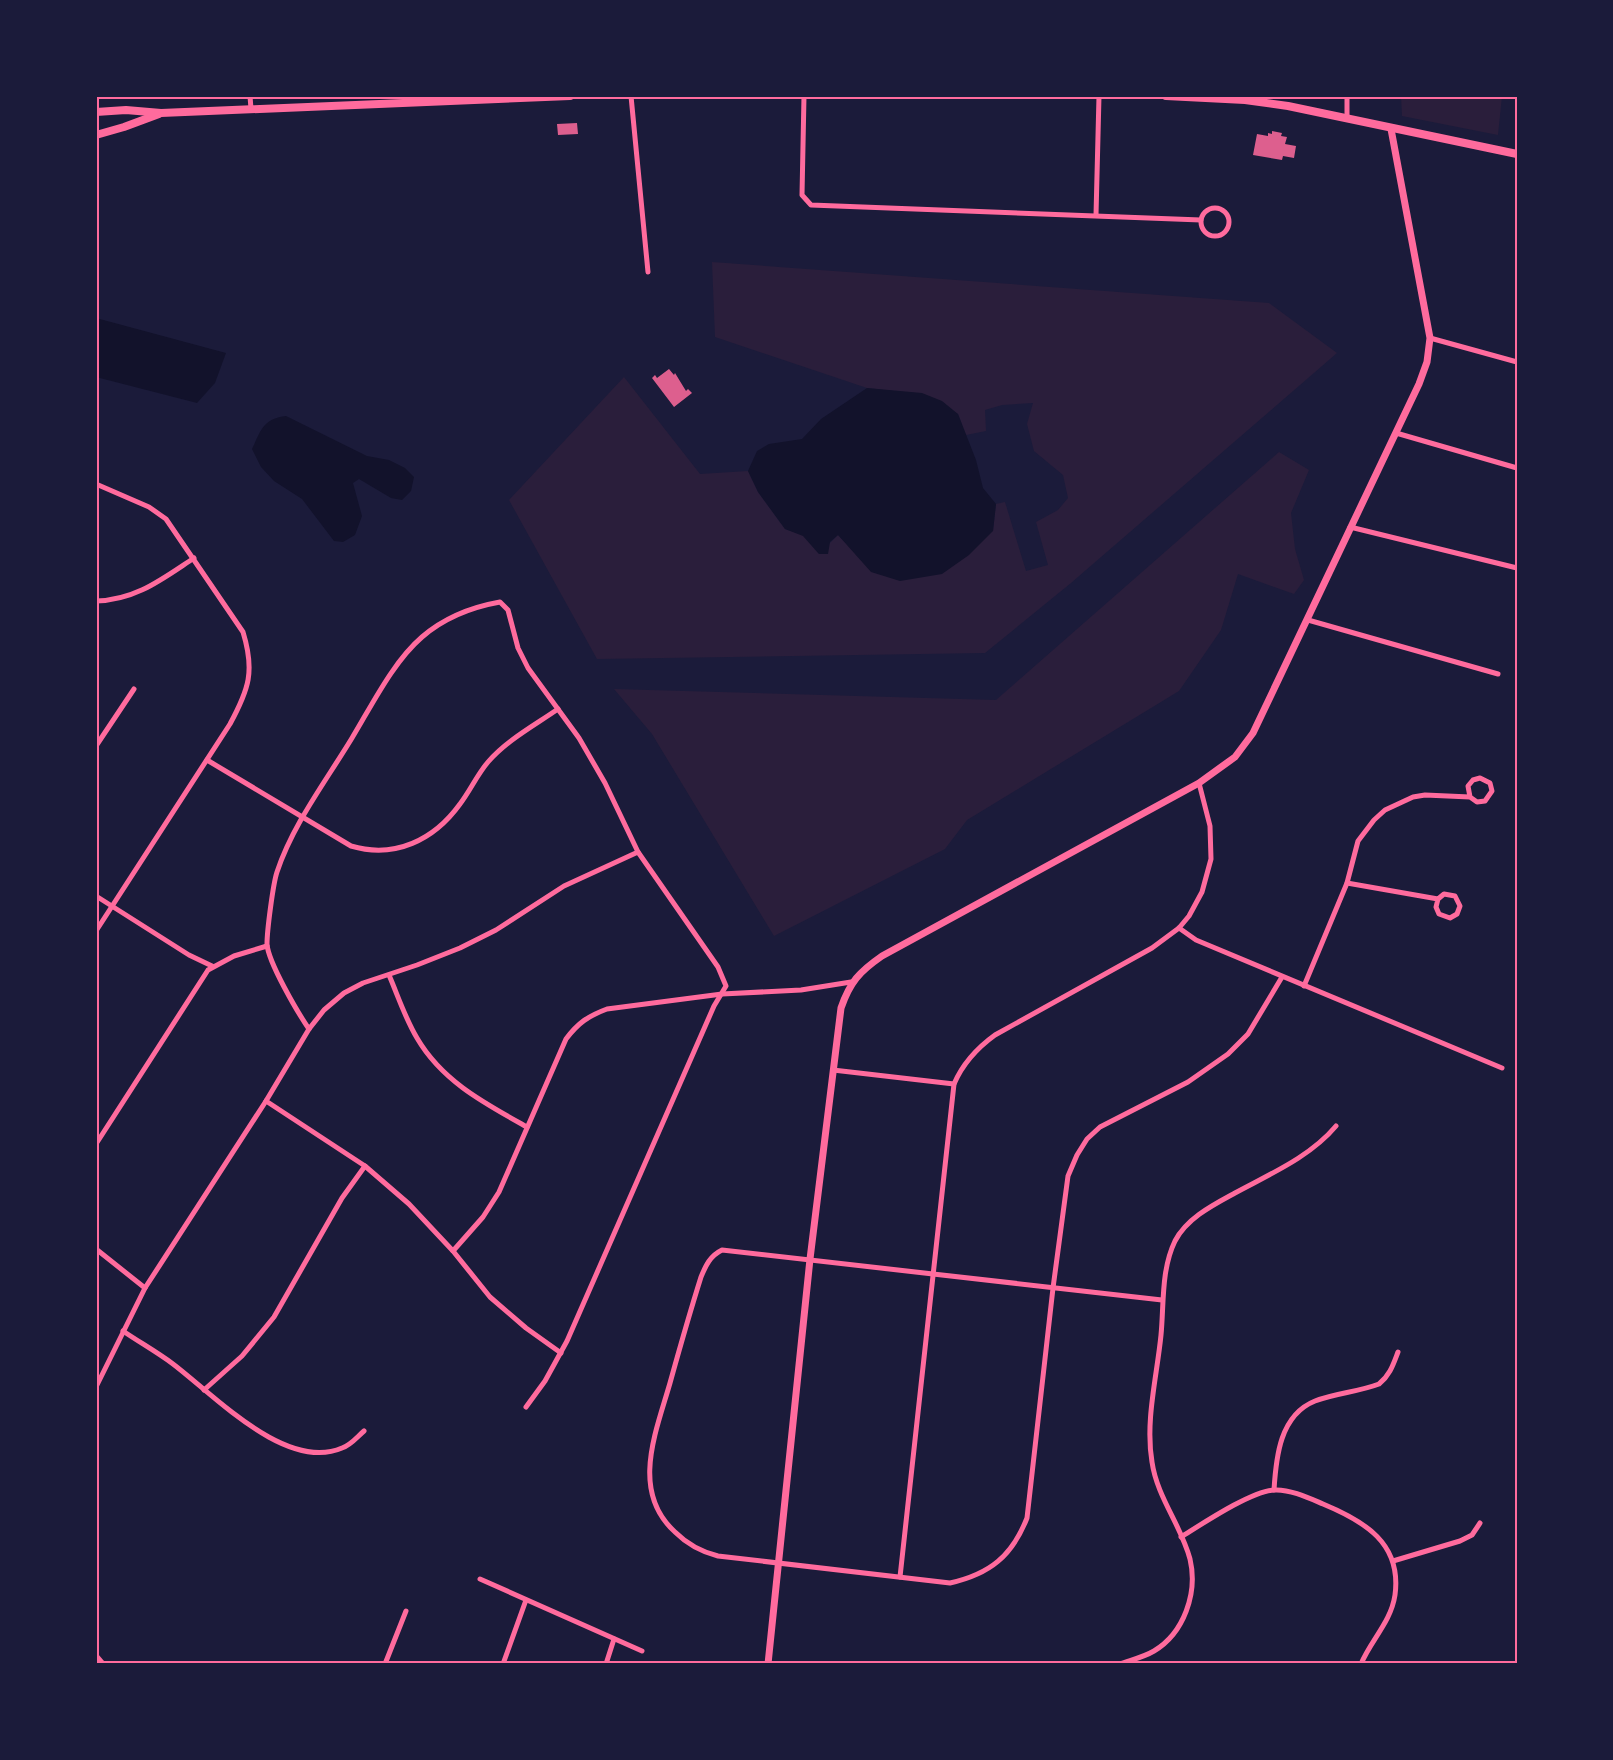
<svg xmlns="http://www.w3.org/2000/svg" width="1613" height="1760" viewBox="0 0 1613 1760" font-family="'Sofia Sans Condensed',sans-serif">
<style>
.green{fill:#2a1e3b}
.water{fill:#12122b}
.building{fill:#dd5f8e}
.lines{fill:none;stroke-linecap:round;stroke-linejoin:round}
.minor{stroke:#ff6b9d;stroke-width:5}
.tertiary{stroke:#ff6b9d;stroke-width:7}
.secondary{stroke:#ff6b9d;stroke-width:8}
.neatline{fill:none;stroke:#ff6b9d;stroke-width:2}
</style>
<rect width="100%" height="100%" fill="#1b1b3a"/>
<!-- green -->
<g class="green">
<polygon points="1401,96 1502,96 1498,135 1402,116"/>
<polygon points="712,262 1269,303 1337,353 1071,583 985,653 597,659 509,500 624,377 700,474 748,471 758,492 785,529 803,535 819,554 838,535 853,550 993,531 996,504 1005,502 1026,571 1048,565 1036,522 1058,510 1068,498 1063,475 1034,451 1027,424 1033,403 1002,405 985,410 986,431 966,435 958,414 893,391 867,388 715,337"/>
<polygon points="1279,452 1309,470 1291,513 1295,549 1304,580 1294,594 1238,574 1221,630 1179,691 967,820 945,849 774,936 652,734 614,689 996,700"/>
</g>
<!-- water -->
<g class="water">
<polygon points="96,318 226,353 215,383 197,403 96,377"/>
<polygon points="867,388 922,393 942,401 958,414 976,460 983,488 996,504 993,531 969,555 942,574 900,581 871,572 838,535 830,542 828,554 819,554 803,536 785,529 758,492 748,471 757,451 769,444 802,439 821,419"/>
<path d="M286,416L367,456L389,460L405,468L414,477L411,491L402,500L391,498L359,479L353,483L362,516L355,535L343,542L334,541L302,499L274,481L261,467L252,449C261,430 263,419 286,416Z"/>
</g>
<!-- building -->
<g class="building">
<polygon points="577,123 578,134 558,135 557,124"/>
<polygon points="1272,131 1282,133 1281,136 1287,137 1285,144 1296,146 1294,158 1283,156 1282,160 1253,155 1257,134 1268,136 1268,133 1272,134"/>
<polygon points="669,369 674,375 675,373 686,391 688,389 692,393 674,407 652,378 655,375 657,378"/>
</g>
<g class="lines">
<!-- minor -->
<g class="minor">
<polyline points="250,96 251,109"/>
<polyline points="631,96 648,272"/>
<polyline points="804,96 802,195 811,205 1201,220"/>
<polyline points="1347,96 1347,119"/>
<circle cx="1215" cy="222" r="14"/>
<polyline points="1096,215 1099,96"/>
<polyline points="1430,338 1517,362"/>
<polyline points="1396,433 1517,468"/>
<path d="M96,484L149,507L166,519L243,632C255,671 249,689 230,724L96,931"/>
<polyline points="1350,527 1517,568"/>
<path d="M96,601C136,600 162,579 194,558"/>
<polyline points="1308,620 1498,674"/>
<polyline points="96,746 134,689"/>
<path d="M207,760L351,846C395,859 434,840 460,804C470,791 477,775 488,762C507,740 535,725 558,709"/>
<polyline points="1347,883 1438,899 1436,907 1439,914 1450,918 1457,914 1460,906 1455,896 1444,894 1438,899"/>
<polyline points="96,896 189,955 212,966"/>
<polyline points="1179,928 1196,940 1502,1068"/>
<path d="M389,975C398,996 405,1018 417,1038C442,1081 484,1103 527,1127"/>
<polyline points="1304,986 1347,883 1358,841 1374,820 1385,810 1413,797 1425,795 1470,797 1477,802 1485,801 1492,791 1490,783 1480,778 1473,780 1468,786 1470,797"/>
<path d="M309,1029C298,1013 268,962 267,944C267,931 273,884 277,872C293,824 326,781 352,738C372,705 393,662 422,637C444,618 472,607 500,602L508,610L518,648L528,668L579,738L605,783L638,852L718,967L726,986L714,1006L567,1341L545,1381L526,1407"/>
<polyline points="833,1070 954,1084"/>
<polyline points="266,1101 365,1166 409,1204 453,1251 490,1297 526,1328 561,1353"/>
<polyline points="96,1144 208,970 234,956 267,946"/>
<polyline points="96,1249 145,1288"/>
<path d="M453,1251L483,1217L499,1192L566,1039C578,1023 588,1016 607,1009L722,994L801,990L851,982"/>
<path d="M1162,1300L722,1250C710,1256 706,1265 701,1277C690,1312 680,1347 670,1383C656,1432 630,1491 675,1532C687,1544 702,1552 718,1556L950,1583C990,1574 1012,1556 1027,1518L1053,1288L1068,1176L1077,1155L1087,1139L1100,1127L1188,1082L1228,1054L1248,1034L1282,977"/>
<path d="M123,1331C139,1342 157,1352 173,1364C214,1395 286,1472 342,1448C351,1445 357,1437 364,1431"/>
<polyline points="96,1387 145,1288 266,1101 309,1029 324,1010 344,993 363,983 417,965 460,948 496,930 564,886 638,852"/>
<polyline points="204,1390 242,1356 274,1317 342,1198 365,1166"/>
<path d="M1274,1490C1276,1457 1280,1415 1315,1401C1336,1393 1358,1392 1379,1384C1390,1375 1393,1365 1398,1352"/>
<path d="M1181,1537C1202,1524 1251,1491 1274,1490C1290,1489 1309,1498 1323,1504C1364,1521 1402,1543 1395,1595C1391,1622 1371,1640 1361,1664"/>
<polyline points="1393,1561 1460,1541 1472,1535 1480,1523"/>
<path d="M900,1577L954,1084C963,1063 977,1048 995,1035L1152,948L1179,928L1189,916L1202,892L1211,859L1210,826L1199,783"/>
<polyline points="480,1579 642,1651"/>
<polyline points="385,1664 406,1611"/>
<polyline points="503,1664 526,1600"/>
<polyline points="606,1664 614,1639"/>
<path d="M1120,1664C1131,1660 1144,1657 1154,1651C1184,1633 1198,1593 1190,1559C1181,1525 1157,1497 1152,1462C1145,1421 1157,1376 1161,1335C1164,1304 1161,1270 1175,1241C1187,1218 1213,1205 1235,1193C1270,1174 1310,1157 1336,1126"/>
</g>
<!-- tertiary -->
<g class="tertiary">
<polyline points="96,1657 102,1664"/>
<path d="M768,1664L810,1259L841,1008C850,982 859,972 882,956L1199,783L1235,757L1253,733L1419,384L1427,362L1430,338L1391,129"/>
</g>
<!-- secondary -->
<g class="secondary">
<polyline points="1166,96 1245,100 1288,106 1517,154"/>
<polyline points="96,112 126,110 161,113 570,96"/>
<polyline points="96,135 124,127 159,114"/>
</g>
</g>
<!-- border -->
<rect width="1613" height="1760" fill="none" stroke="#1b1b3a" stroke-width="195"/>
<rect x="98" y="98" width="1418" height="1564" class="neatline"/>
</svg>
